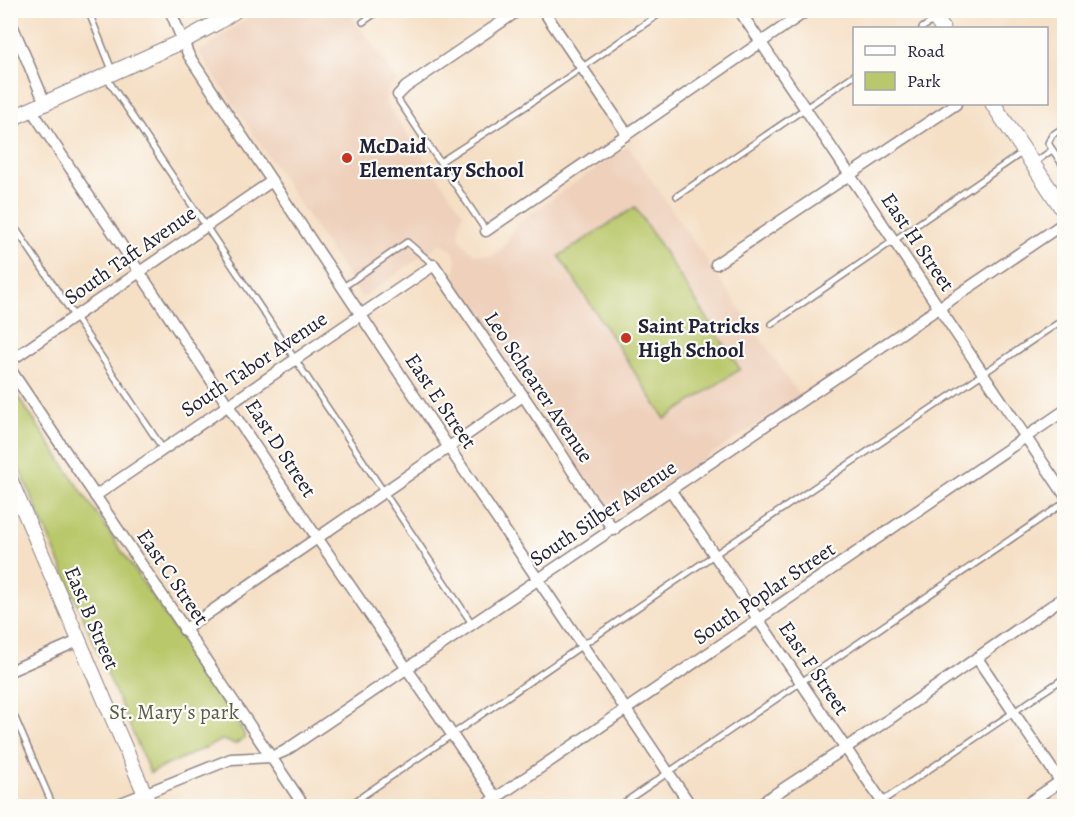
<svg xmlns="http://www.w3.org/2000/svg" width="1075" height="817" viewBox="0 0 1075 817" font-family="Alegreya,serif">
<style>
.built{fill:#eed0bb}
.green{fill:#b9c86a;stroke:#6e7552;stroke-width:1.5}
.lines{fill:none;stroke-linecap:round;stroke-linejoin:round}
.service-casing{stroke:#8c8080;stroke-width:8}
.minor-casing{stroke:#8c8080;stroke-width:13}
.tertiary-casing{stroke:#8c8080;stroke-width:16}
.secondary-casing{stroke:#8c8080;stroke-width:17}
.service{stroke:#fff;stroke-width:5}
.minor{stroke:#fff;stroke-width:10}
.tertiary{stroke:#fff;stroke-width:14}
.secondary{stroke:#fff;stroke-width:15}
.poi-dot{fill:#c8321e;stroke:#fdfcf7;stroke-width:2}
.labels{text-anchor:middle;stroke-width:4.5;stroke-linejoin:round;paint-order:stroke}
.poi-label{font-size:21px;font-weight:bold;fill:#22223b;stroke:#fdfcf7;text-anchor:start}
.street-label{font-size:21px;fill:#22223b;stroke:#fdfcf7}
.park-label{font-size:21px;fill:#575c4b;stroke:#fdfcf7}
</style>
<rect width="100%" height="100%" fill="#fdfcf7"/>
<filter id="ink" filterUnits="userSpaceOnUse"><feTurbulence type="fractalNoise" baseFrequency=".0167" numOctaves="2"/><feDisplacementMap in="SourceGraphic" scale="12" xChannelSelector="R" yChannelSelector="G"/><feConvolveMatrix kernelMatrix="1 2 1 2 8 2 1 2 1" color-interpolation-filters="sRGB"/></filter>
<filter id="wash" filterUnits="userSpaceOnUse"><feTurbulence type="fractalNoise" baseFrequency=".008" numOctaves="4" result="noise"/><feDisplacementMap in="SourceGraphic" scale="24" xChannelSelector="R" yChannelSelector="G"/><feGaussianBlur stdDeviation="1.35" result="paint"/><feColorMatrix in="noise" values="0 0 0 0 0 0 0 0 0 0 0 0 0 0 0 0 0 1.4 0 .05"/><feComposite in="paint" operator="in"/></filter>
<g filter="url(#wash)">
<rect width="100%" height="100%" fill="#f5dfc5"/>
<!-- built -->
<polygon class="built" points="257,11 349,11 397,81 390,86 387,94 386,103 463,213 459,225 459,235 463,243 474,254 491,256 503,248 516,224 628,146 800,396 612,520 454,280 457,261 453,250 441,243 362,298 199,52"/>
<!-- green -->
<g class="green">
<polygon points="635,207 740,369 665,419 559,256"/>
<polygon points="11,386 244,733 245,738 235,744 222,740 150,773 11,449"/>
</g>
</g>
<g filter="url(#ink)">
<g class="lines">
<!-- service casing -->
<g class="service-casing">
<g id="service">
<polyline points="88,10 112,70"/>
<polyline points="363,22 380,10"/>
<polyline points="922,28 936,19"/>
<polyline points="106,77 473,625"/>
<polyline points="398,95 399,101 486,231"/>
<polyline points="1064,127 1052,135 1048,143 1064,167"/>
<polyline points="440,162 525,107 665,10"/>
<polyline points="1034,163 1052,150"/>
<polyline points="677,196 854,75"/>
<polyline points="10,220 163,449"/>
<polyline points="342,288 407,242 434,265"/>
<polyline points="772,324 1023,152"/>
<polyline points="10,706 53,806"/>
<polyline points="348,806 714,555 1064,319"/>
<polyline points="619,806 1064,503"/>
<polyline points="875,806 1064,678"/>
</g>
</g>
<!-- minor casing -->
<g class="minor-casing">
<g id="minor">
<polyline points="170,10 189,56 449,448 691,806"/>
<polyline points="543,10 627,134"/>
<polyline points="739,10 1064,494"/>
<polyline points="10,20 45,103"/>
<polyline points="398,95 406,87 519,10"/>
<polyline points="31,109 279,482 501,806"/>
<polyline points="486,231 808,10"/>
<polyline points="716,264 956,104"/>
<polyline points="10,361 272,181"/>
<polyline points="10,369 304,806"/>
<polyline points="671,491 885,806"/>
<polyline points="95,496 434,265 541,422 588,495 614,530"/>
<polyline points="184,630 523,396"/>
<polyline points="977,658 1064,787"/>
<polyline points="10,671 78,641"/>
<polyline points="114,806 231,759 271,757 285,751 1064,223"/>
<polyline points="484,806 1064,411"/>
<polyline points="757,806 891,718 1064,597"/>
<polyline points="1024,806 1064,779"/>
</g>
</g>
<!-- tertiary casing -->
<g class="tertiary-casing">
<polyline id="tertiary" points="10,479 150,806"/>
</g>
<!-- secondary casing -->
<g class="secondary-casing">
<g id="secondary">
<polyline points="930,10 942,28"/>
<polyline points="993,104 1064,211"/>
<polyline points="10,119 183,41 218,22 236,10"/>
</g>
</g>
<!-- service -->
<use href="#service" class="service"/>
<!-- minor -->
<use href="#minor" class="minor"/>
<!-- tertiary -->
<use href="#tertiary" class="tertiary"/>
<!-- secondary -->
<use href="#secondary" class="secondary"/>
</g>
</g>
<!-- markers -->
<g class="poi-dot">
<circle cx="347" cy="158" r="6"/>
<circle cx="626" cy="338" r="6"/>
</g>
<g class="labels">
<!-- poi labels -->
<g class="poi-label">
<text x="359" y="153">McDaid<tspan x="359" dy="24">Elementary School</tspan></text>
<text x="638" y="333">Saint Patricks<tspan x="638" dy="24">High School</tspan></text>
</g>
<!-- street labels -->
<g class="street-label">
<text transform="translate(918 242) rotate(56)" y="7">East H Street</text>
<text transform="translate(130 255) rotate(-35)" y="7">South Taft Avenue</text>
<text transform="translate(254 364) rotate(-34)" y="7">South Tabor Avenue</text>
<text transform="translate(539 387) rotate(56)" y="7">Leo Schearer Avenue</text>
<text transform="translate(441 401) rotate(56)" y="7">East E Street</text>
<text transform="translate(281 448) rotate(57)" y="7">East D Street</text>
<text transform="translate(603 513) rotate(-34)" y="7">South Silber Avenue</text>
<text transform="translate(173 577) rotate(56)" y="7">East C Street</text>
<text transform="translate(764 593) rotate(-34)" y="7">South Poplar Street</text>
<text transform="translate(92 618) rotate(67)" y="7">East B Street</text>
<text transform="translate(814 668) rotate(56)" y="7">East F Street</text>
</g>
<!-- park labels -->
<g class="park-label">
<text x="174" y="719">St. Mary's park</text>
</g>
</g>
<!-- margin -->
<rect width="1075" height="817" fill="none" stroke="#fdfcf7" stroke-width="36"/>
<!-- legend -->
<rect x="853" y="27" width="195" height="78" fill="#fdfcf7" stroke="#a5a5ac" stroke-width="1.5"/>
<rect x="865" y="46" width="30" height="9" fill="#ffffff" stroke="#a5a5ac" stroke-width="1.5"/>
<text x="907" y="57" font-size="18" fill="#22223b">Road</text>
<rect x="865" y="72" width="30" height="18" fill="#b9c86a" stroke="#a5a5ac" stroke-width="1.5"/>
<text x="907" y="87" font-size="18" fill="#22223b">Park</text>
</svg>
